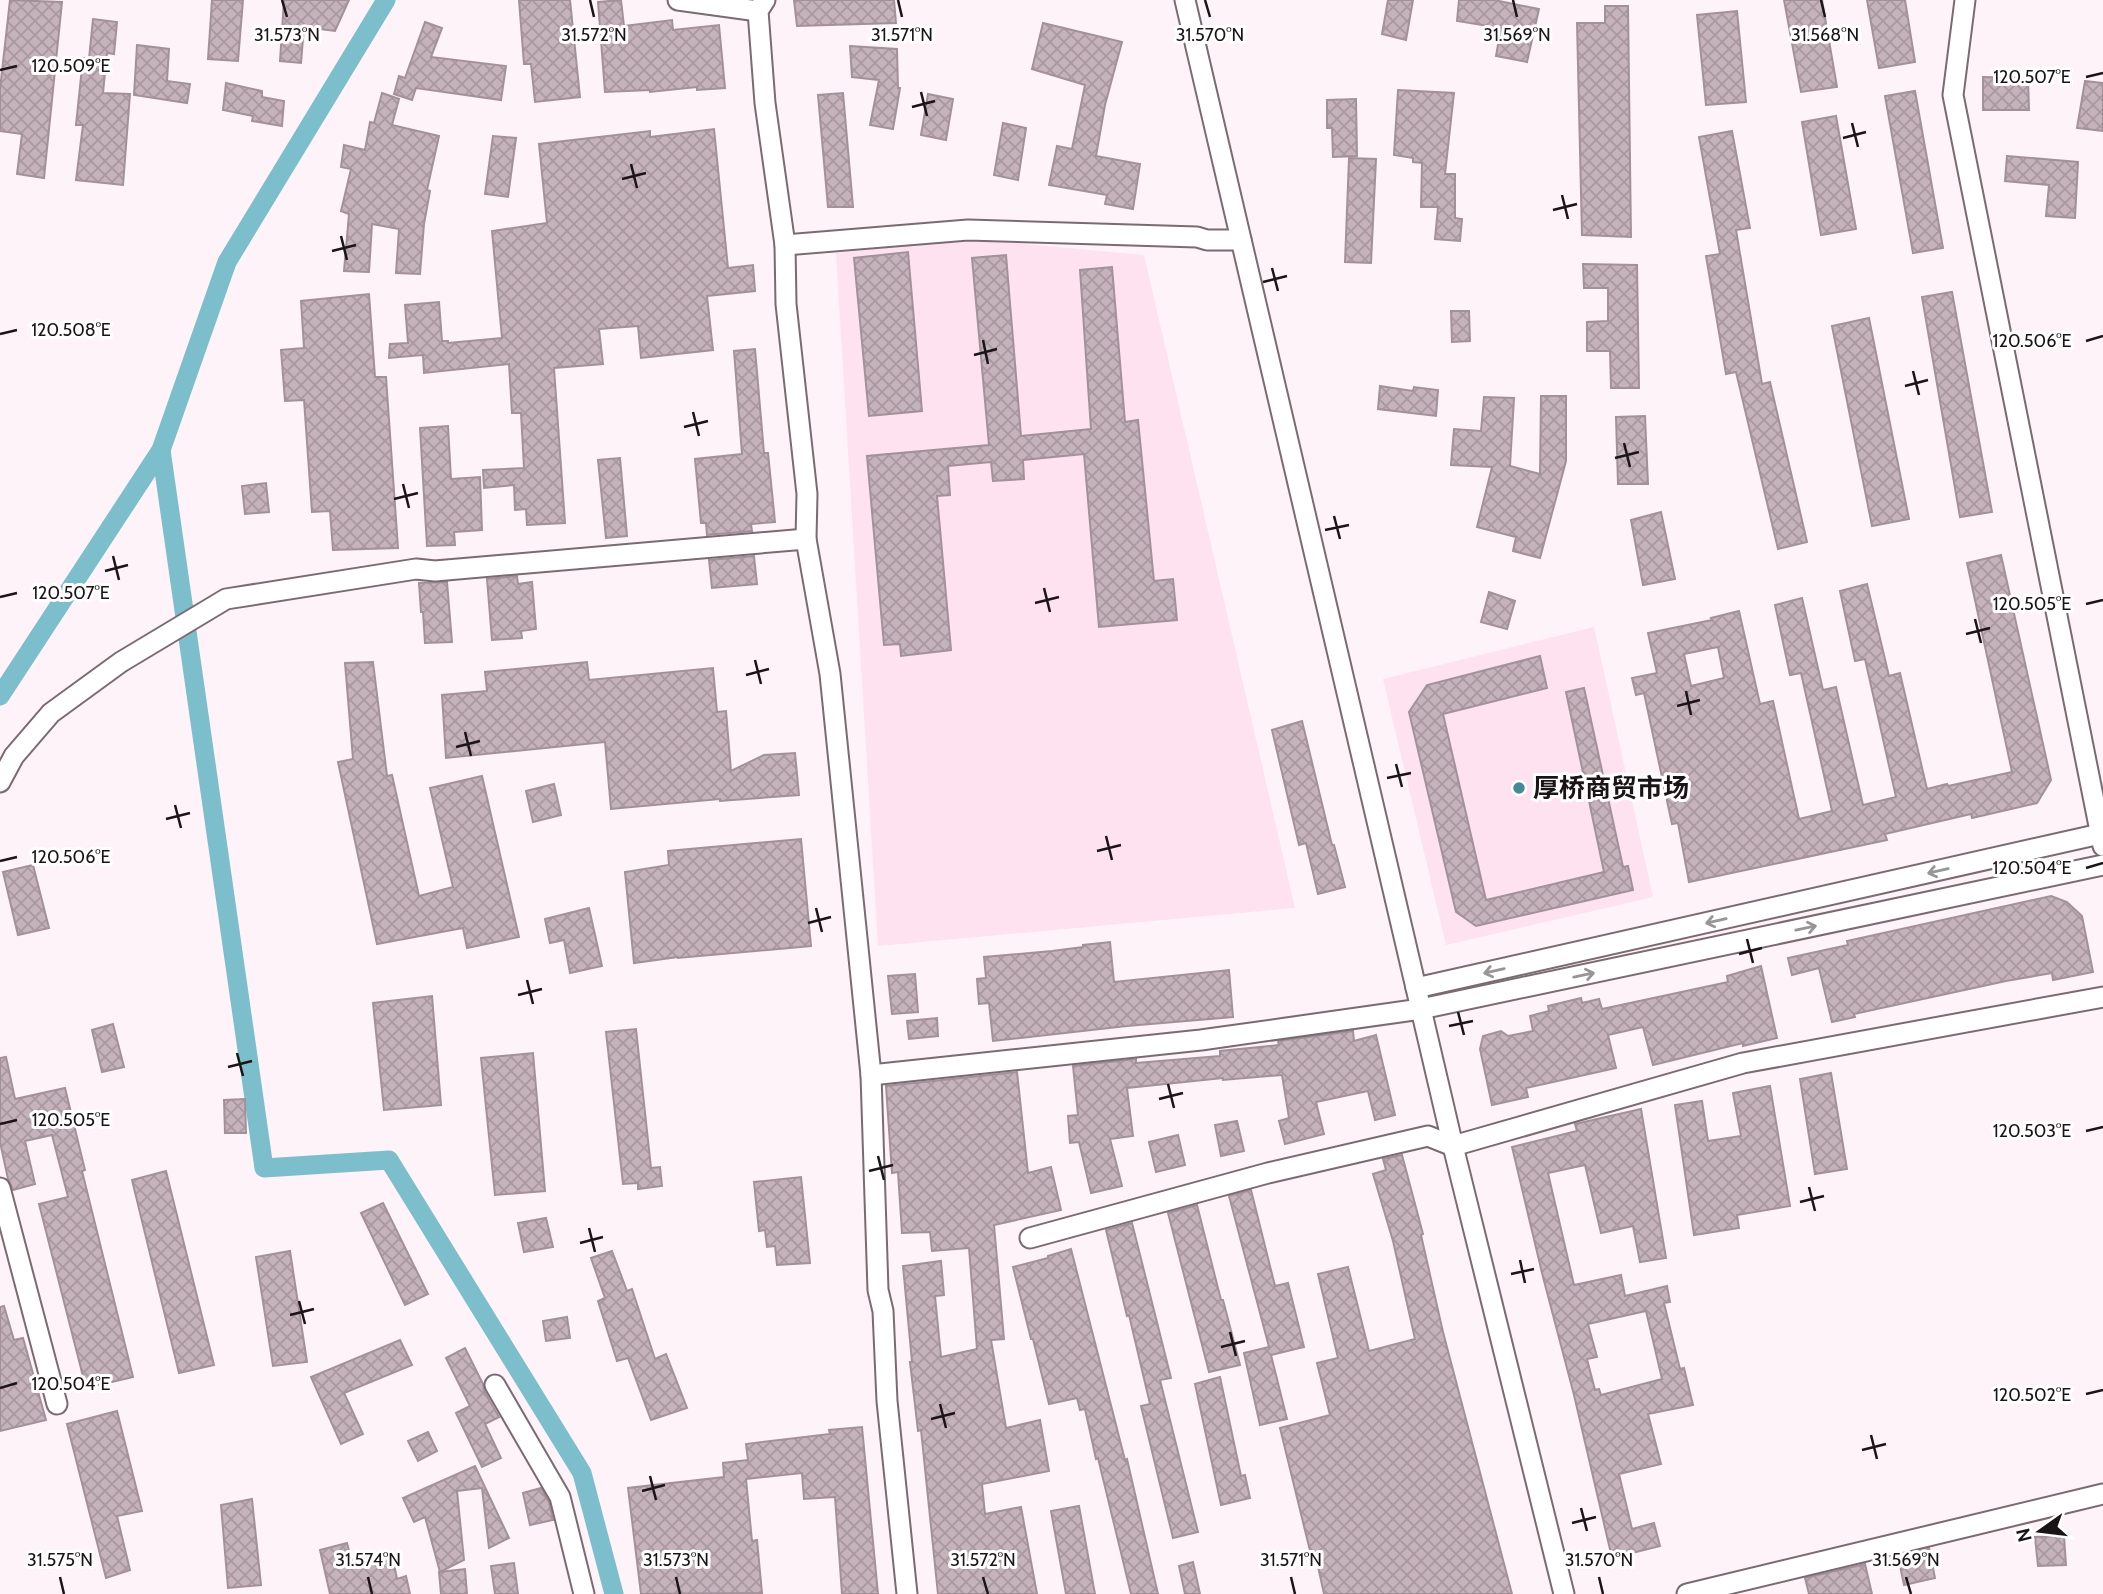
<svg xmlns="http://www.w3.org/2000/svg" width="2103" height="1594" viewBox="0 0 2103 1594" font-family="Cabin,'Noto Sans SC',sans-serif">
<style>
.built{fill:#fee2ef}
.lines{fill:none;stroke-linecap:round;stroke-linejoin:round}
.canal{stroke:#7cbecb;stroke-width:19}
.building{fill:url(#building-cross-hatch);stroke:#a3919a;stroke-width:2;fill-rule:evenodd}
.minor-casing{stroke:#7b6a72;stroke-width:23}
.minor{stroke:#fff;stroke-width:19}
.oneway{stroke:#989597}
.ticks{fill:none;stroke:#1b1417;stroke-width:2.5}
.poi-dot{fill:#458a97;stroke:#fff;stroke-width:2.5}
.labels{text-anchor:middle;stroke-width:6;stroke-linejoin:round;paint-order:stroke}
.poi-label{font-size:26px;font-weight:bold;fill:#1b1417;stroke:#fff;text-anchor:start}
.ticks-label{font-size:18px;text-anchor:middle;fill:#1b1417;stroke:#fff;stroke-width:6;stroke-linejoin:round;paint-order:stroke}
</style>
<defs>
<pattern id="building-cross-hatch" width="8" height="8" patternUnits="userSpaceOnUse" patternTransform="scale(1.75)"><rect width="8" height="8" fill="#c5b2bb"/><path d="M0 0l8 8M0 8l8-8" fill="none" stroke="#a998a0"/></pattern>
</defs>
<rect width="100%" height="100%" fill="#fef3f8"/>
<!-- built -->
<g class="built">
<polygon points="968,239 1144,255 1295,908 878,946 836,253"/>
<polygon points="1594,627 1653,897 1446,945 1383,679"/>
</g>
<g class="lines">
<!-- canal -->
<g class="canal">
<polyline points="161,450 264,1168 389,1160 582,1473 614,1594"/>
<polyline points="0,696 161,450 227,262 386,0"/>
</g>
</g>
<!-- building -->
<g class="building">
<polygon points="10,0 62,2 44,178 17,174 22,134 0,131 0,89"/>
<polygon points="212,0 243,0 238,61 208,59"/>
<polygon points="284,0 349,0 335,31 304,27 301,63 280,61"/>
<polygon points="519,0 570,0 580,97 535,102 531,64 524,64"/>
<polygon points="621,0 624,26 672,20 673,30 719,25 725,88 697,90 697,87 650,92 650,90 605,92 598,2"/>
<polygon points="794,0 894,0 896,23 797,26"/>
<polygon points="1388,0 1413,0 1406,40 1382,34"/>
<polygon points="1459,0 1494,0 1539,9 1527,62 1496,56 1501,28 1457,21"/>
<polygon points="1784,0 1822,0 1837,87 1801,92"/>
<polygon points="1867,0 1905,0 1915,62 1879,68"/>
<polygon points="1605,6 1628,6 1631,237 1582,235 1577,23 1605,23"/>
<polygon points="1737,11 1746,102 1706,105 1697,15"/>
<polygon points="93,19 117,22 114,54 107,53 103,93 130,94 123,185 76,180 83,125 76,125 83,58 89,59"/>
<polygon points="425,22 442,28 431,57 506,66 501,100 416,88 412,100 394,94 399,76 405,78"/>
<polygon points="1043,23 1122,42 1105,105 1096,156 1140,164 1133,209 1105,204 1107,195 1049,185 1057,146 1072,149 1085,85 1032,69"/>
<polygon points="137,45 169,49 167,81 190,84 187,103 134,95"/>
<polygon points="850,46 897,49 898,88 900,88 893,129 870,125 879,80 852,77"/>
<polygon points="1983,77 2028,78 2029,110 1983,110"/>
<polygon points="2085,81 2103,83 2103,131 2077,128"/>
<polygon points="226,83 262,91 262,97 284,101 282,126 252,121 253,116 223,110"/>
<polygon points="1398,90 1454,93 1445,174 1455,174 1455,218 1462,219 1460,241 1435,239 1438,207 1421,207 1422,163 1413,162 1413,158 1394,155"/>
<polygon points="1915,91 1943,248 1913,253 1885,96"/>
<polygon points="382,93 399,99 392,125 439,136 427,190 430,191 424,224 420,274 396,273 399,229 372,224 369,272 344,271 349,214 341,211 351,169 341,167 344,145 365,150 370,122 374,123"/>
<polygon points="843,93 853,207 828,207 818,95"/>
<polygon points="928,94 953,99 946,140 921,135"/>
<polygon points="1356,99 1357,156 1333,157 1332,128 1327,128 1327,100"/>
<polygon points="1836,116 1856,229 1821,235 1802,122"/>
<polygon points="1003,123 1026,128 1018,180 994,175"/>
<polygon points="714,129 728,268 753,265 755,291 707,296 713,350 641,358 638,326 599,329 603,364 554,368 565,523 527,525 526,509 515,510 514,485 484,488 483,470 524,468 521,413 512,413 509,364 424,373 423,355 389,358 390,344 408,343 405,305 439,302 442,341 448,341 448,343 502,338 492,231 547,223 539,144 650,131 650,137"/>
<polygon points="1732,131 1750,228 1736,230 1762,384 1770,382 1807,542 1778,549 1736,372 1726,374 1706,256 1720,254 1699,137"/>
<polygon points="493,136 516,138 508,197 485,194"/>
<polygon points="2007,156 2078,162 2075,218 2046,216 2049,185 2005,181"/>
<polygon points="1349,158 1376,159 1371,263 1345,262"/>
<polygon points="908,252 922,411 869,416 854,258"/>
<polygon points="1006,255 1021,436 1091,429 1080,270 1112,267 1125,422 1138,420 1154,581 1173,579 1177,620 1099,627 1084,454 1023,460 1024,479 993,481 991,462 948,466 950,495 937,496 951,650 901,656 900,644 884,645 867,456 989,445 972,258"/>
<polygon points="1583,264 1637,265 1639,388 1611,388 1610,351 1587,351 1587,322 1608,321 1608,288 1584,288"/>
<polygon points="1952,292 1992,512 1960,517 1922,297"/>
<polygon points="369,294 375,377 386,377 398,548 333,550 330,511 312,512 304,400 285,401 281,350 304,348 301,301"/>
<polygon points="1451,311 1469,311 1470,341 1452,342"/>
<polygon points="1869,318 1909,519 1872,526 1832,326"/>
<polygon points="755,349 764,453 768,453 775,522 751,524 752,531 707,535 706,523 701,523 695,459 742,454 734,351"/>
<polygon points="1380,386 1413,391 1414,387 1438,390 1436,416 1378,409"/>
<polygon points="1541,396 1566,396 1566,461 1540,558 1513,551 1516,537 1477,527 1492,467 1451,465 1454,429 1481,431 1484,397 1514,398 1510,466 1540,474"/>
<polygon points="1645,416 1648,484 1618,484 1616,417"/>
<polygon points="448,426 451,479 480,477 482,530 454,532 455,545 427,546 420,428"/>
<polygon points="620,458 627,536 606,538 598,460"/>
<polygon points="266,483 269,512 245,514 242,486"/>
<polygon points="1661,512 1675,579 1643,585 1631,520"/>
<path d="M2001,555L2051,780L2037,803L1972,818L1971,814L1885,834L1887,840L1689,882L1678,823L1672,824L1644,693L1636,695L1632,678L1657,673L1648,633L1712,620L1711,618L1739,611L1760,704L1773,701L1799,819L1832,811L1801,673L1790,675L1775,605L1802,598L1823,690L1836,687L1863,805L1896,797L1865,659L1855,661L1840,591L1867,584L1889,676L1900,673L1927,789L1947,784L1948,786L2012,772L1967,563ZM1718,647L1724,678L1691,686L1684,654Z"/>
<polygon points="754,556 757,584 712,588 709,560"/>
<polygon points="517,576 518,584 532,582 536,629 521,631 522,638 492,640 487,579"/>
<polygon points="447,582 452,642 425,643 423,612 421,612 419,583"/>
<polygon points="1489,592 1515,601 1507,629 1481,622"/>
<polygon points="1540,656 1547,688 1443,714 1486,900 1604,872 1566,692 1584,688 1623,867 1628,866 1633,890 1476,926 1456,912 1409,712 1427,685"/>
<polygon points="373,662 387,776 392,775 419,896 453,887 430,788 482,776 519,937 467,948 463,928 377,944 338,762 353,759 345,663"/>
<polygon points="587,662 589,680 713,668 717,712 726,711 731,771 764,755 795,753 799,795 720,801 720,799 611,809 605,742 446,758 442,695 487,691 485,672"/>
<polygon points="1302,721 1332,845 1334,845 1345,887 1318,894 1306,843 1299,845 1272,730"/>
<polygon points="554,784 561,815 533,822 526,791"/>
<polygon points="801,839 811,946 678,958 678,957 634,963 625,872 669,865 668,851"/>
<polygon points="33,865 49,928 18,935 3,872"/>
<polygon points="2051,896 2067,902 2082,916 2093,972 2053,980 2052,973 2006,981 1854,1014 1855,1017 1832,1022 1819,968 1792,975 1788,958 1848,945 1847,941"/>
<polygon points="589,908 602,966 570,973 564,940 550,943 545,919"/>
<polygon points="1110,942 1114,982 1229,970 1233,1017 1127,1026 993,1041 989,1003 979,1004 977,979 986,978 984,957 1052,951 1083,947 1083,945"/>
<polygon points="1761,966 1777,1038 1743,1046 1743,1043 1653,1065 1643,1027 1608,1035 1616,1068 1526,1088 1528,1097 1492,1105 1480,1049 1483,1036 1501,1031 1508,1036 1533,1031 1530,1016 1549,1011 1548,1006 1581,998 1582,1003 1599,999 1602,1009 1728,982 1727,976"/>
<polygon points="915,974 918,1012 892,1014 888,976"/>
<polygon points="432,996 441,1105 384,1110 373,1003"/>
<polygon points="937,1018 938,1036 909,1039 907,1021"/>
<polygon points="113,1024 124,1067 102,1072 92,1030"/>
<polygon points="636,1029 651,1168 660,1167 662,1186 638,1189 638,1183 623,1184 606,1032"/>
<polygon points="1353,1031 1354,1041 1376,1035 1395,1115 1375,1120 1368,1091 1316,1102 1324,1134 1285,1144 1279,1121 1289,1118 1282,1075 1223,1080 1223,1078 1127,1088 1133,1136 1110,1139 1122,1186 1091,1193 1079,1142 1070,1143 1068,1116 1078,1115 1073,1066 1136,1059 1136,1063 1220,1056 1220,1051 1279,1045 1278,1041"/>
<polygon points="533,1053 545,1191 495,1195 481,1058"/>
<polygon points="6,1057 15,1099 65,1088 85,1170 82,1171 133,1377 86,1388 39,1204 68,1197 52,1135 25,1141 35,1184 13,1190 8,1179 0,1142 0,1058"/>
<polygon points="1017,1072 1028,1173 1051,1167 1061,1210 994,1225 1004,1339 991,1340 1006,1428 1040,1420 1049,1471 982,1484 985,1514 1021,1507 1037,1594 938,1594 921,1430 918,1431 910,1362 912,1362 903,1266 941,1261 944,1295 935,1296 941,1357 977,1349 969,1248 932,1251 930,1232 902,1233 898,1172 892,1173 886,1086"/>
<polygon points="1831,1073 1847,1169 1815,1174 1800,1079"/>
<polygon points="1770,1086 1790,1206 1737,1215 1739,1228 1694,1235 1675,1105 1702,1101 1708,1141 1741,1136 1733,1093"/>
<polygon points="245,1099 246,1133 225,1133 224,1100"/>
<path d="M1641,1109L1666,1258L1640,1262L1633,1226L1601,1233L1585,1165L1548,1173L1574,1285L1621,1275L1625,1296L1667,1286L1670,1302L1664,1303L1680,1369L1684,1368L1693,1405L1648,1414L1661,1464L1619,1474L1632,1529L1654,1523L1660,1546L1612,1558L1574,1395L1543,1277L1512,1147L1577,1131L1575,1124ZM1646,1311L1662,1379L1601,1395L1599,1389L1595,1390L1587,1359L1597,1357L1588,1324Z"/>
<polygon points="1237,1121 1244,1151 1221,1156 1215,1125"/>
<polygon points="1178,1135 1185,1165 1156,1172 1149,1142"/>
<polygon points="1402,1155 1423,1234 1421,1235 1443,1332 1512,1594 1324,1594 1317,1562 1313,1563 1280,1428 1330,1415 1317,1363 1338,1358 1318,1274 1348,1267 1369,1351 1415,1339 1393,1241 1373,1174 1386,1170 1383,1159"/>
<polygon points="166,1171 214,1365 179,1373 132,1180"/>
<polygon points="801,1177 810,1263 777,1265 775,1246 767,1247 765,1230 759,1231 754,1182"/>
<polygon points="1251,1190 1275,1286 1288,1283 1304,1347 1271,1355 1287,1419 1260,1425 1244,1353 1269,1347 1229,1196"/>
<polygon points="383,1203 428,1294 405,1305 361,1213"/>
<polygon points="1197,1205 1221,1300 1223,1300 1240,1365 1209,1372 1168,1213"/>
<polygon points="546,1218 553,1247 524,1252 518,1223"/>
<polygon points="1132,1223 1171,1378 1160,1380 1198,1532 1173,1538 1141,1406 1150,1404 1129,1315 1127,1316 1106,1230"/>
<polygon points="1071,1249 1125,1460 1127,1459 1158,1594 1131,1594 1098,1458 1096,1459 1085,1409 1080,1410 1077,1398 1049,1404 1033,1339 1031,1339 1013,1267 1048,1258 1048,1256"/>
<polygon points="290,1251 307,1362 273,1366 256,1257"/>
<polygon points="612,1251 627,1291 632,1289 655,1359 666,1354 687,1408 651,1420 628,1358 617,1361 598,1301 605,1298 591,1258"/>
<polygon points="4,1306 14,1340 23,1338 46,1420 0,1431 0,1307"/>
<polygon points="567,1317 570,1338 546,1341 543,1321"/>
<polygon points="400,1340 412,1365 344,1393 363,1434 341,1444 311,1377"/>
<polygon points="465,1348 483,1384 484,1391 499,1417 485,1424 501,1458 482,1467 456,1413 470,1406 446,1358"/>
<polygon points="1220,1377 1241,1476 1245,1475 1250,1498 1221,1505 1195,1384"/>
<polygon points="117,1411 142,1511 117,1516 130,1570 106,1578 67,1424"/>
<polygon points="862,1427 878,1594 842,1594 835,1497 804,1499 802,1473 746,1479 752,1541 757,1540 762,1593 641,1594 628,1488 724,1477 723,1463 748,1460 746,1444 830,1434 829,1430"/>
<polygon points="428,1432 437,1451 418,1461 408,1441"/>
<polygon points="475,1466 509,1538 489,1548 482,1488 457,1491 464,1560 440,1572 425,1517 414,1522 403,1498"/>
<polygon points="541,1488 549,1502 553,1520 530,1525 523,1493"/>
<polygon points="252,1499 261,1585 228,1588 221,1505"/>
<polygon points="1079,1506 1095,1594 1066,1594 1051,1511"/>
<polygon points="2064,1536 2066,1565 2038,1566 2035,1537"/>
<polygon points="347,1543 353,1566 392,1554 397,1579 406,1576 410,1594 330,1594 320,1550"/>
<polygon points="1929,1548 1935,1578 1904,1585 1898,1556"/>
<polygon points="1193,1562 1200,1594 1185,1594 1179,1566"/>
<polygon points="514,1563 518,1594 495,1594 491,1566"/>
<polygon points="1865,1564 1872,1594 1809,1594 1805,1578"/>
<polygon points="465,1569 467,1594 441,1594 439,1572"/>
</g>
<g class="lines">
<!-- minor casing -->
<g class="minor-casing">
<g id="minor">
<polyline points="678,0 758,11"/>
<polyline points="765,0 758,11 765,103 785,245 786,304 807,494 806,539 830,674 871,1075 878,1290 883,1311 887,1401 907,1594"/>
<polyline points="1185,0 1453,1146 1564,1594"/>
<polyline points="1965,0 1953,95 2103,846"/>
<polyline points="785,245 968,230 1197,237 1207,240 1241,240"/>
<polyline points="0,782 14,756 51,713 121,662 226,599 416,569 435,571 806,539"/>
<polyline points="1416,988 2100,834"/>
<polyline points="871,1075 1201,1040 1421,1009 2103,865"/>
<polyline points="0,1188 57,1404"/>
<polyline points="1030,1238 1268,1173 1428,1136 1453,1146 1743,1063 2103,997"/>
<polyline points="495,1385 560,1497 584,1594"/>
<polyline points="1687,1594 2103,1494"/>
</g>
</g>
<!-- minor -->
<use href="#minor" class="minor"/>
</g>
<!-- one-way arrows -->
<defs><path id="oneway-shaft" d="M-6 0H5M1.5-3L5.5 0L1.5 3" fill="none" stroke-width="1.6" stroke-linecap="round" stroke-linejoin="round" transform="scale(1.75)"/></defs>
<g class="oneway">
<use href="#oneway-shaft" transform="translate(1938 871) rotate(167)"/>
<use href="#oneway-shaft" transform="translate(1716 921) rotate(167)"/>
<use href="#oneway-shaft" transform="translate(1806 928) rotate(-12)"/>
<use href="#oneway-shaft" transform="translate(1494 971) rotate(167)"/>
<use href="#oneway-shaft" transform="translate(1584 975) rotate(-12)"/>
</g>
<!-- ticks -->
<path class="ticks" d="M282,0L287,17M590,0L594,17M898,0L902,17M1205,0L1210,17M1513,0L1517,17M1821,0L1825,17M0,70L17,66M2086,77L2103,73M921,92L927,116M912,107L935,101M1852,123L1858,147M1843,138L1866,132M631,164L637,188M622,179L646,173M1562,195L1568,219M1553,210L1577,204M341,236L347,260M332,251L356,245M1272,268L1278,291M1263,282L1287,276M0,334L17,330M983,340L988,364M2086,341L2103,336M974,355L997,349M1913,371L1919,395M1905,386L1928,380M693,412L699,436M684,427L708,421M1624,443L1630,467M1615,458L1639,452M403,484L409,508M394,499L418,493M1334,516L1340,539M1325,530L1349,525M113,556L119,580M105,571L128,565M1044,588L1050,612M0,597L17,593M1035,603L1059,597M2086,604L2103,600M1975,619L1981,643M1966,634L1990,628M755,660L761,684M746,675L769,669M1686,691L1691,715M1677,706L1700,700M465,732L471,756M456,747L480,741M1396,764L1402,787M1387,778L1411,773M175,805L181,828M166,819L190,813M1106,836L1112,860M1097,851L1121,845M0,861L17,857M2086,868L2103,863M816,908L822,932M808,923L831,917M1747,939L1753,963M1739,954L1762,948M527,980L533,1004M518,995L542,989M1458,1012L1464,1035M1449,1026L1473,1021M237,1053L243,1076M228,1067L252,1061M1168,1084L1174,1108M1159,1099L1183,1093M0,1124L17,1120M2086,1131L2103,1127M878,1156L884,1180M869,1171L893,1165M1809,1187L1815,1211M1800,1202L1824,1196M589,1228L595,1252M580,1243L603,1237M1520,1260L1525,1283M1511,1274L1534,1269M299,1301L305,1324M290,1315L314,1309M1230,1332L1236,1356M1221,1347L1245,1341M0,1388L17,1383M2086,1394L2103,1390M940,1404L946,1428M931,1419L955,1413M1871,1435L1877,1459M1862,1450L1886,1444M650,1476L656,1500M642,1491L665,1485M1581,1508L1587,1531M1572,1523L1596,1517M60,1577L64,1594M368,1577L372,1594M676,1577L680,1594M983,1577L988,1594M1291,1577L1295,1594M1599,1577L1603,1594M1906,1577L1911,1594"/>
<!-- markers -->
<circle class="poi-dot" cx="1519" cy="788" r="7"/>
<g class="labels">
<!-- poi labels -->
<g class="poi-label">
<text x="1533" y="797">厚桥商贸市场</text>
</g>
</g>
<g class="ticks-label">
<text x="1825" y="41">31.568°N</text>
<text x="287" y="41">31.573°N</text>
<text x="594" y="41">31.572°N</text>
<text x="902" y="41">31.571°N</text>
<text x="1210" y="41">31.570°N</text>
<text x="1517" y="41">31.569°N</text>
<text x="71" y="72">120.509°E</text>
<text x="2032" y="83">120.507°E</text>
<text x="71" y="336">120.508°E</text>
<text x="2032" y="347">120.506°E</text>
<text x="71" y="599">120.507°E</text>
<text x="2032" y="610">120.505°E</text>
<text x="71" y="863">120.506°E</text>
<text x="2032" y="874">120.504°E</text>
<text x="71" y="1126">120.505°E</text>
<text x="2032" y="1137">120.503°E</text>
<text x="71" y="1390">120.504°E</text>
<text x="2032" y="1401">120.502°E</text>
<text x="60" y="1566">31.575°N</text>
<text x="368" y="1566">31.574°N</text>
<text x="676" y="1566">31.573°N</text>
<text x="983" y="1566">31.572°N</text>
<text x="1291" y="1566">31.571°N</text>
<text x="1599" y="1566">31.570°N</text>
<text x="1906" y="1566">31.569°N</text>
</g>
<!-- north arrow -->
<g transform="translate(2040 1531) rotate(256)" stroke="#ffffff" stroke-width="5" paint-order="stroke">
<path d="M0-5L12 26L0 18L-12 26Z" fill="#1b1417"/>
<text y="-10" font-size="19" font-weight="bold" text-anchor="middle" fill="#1b1417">N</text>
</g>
</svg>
